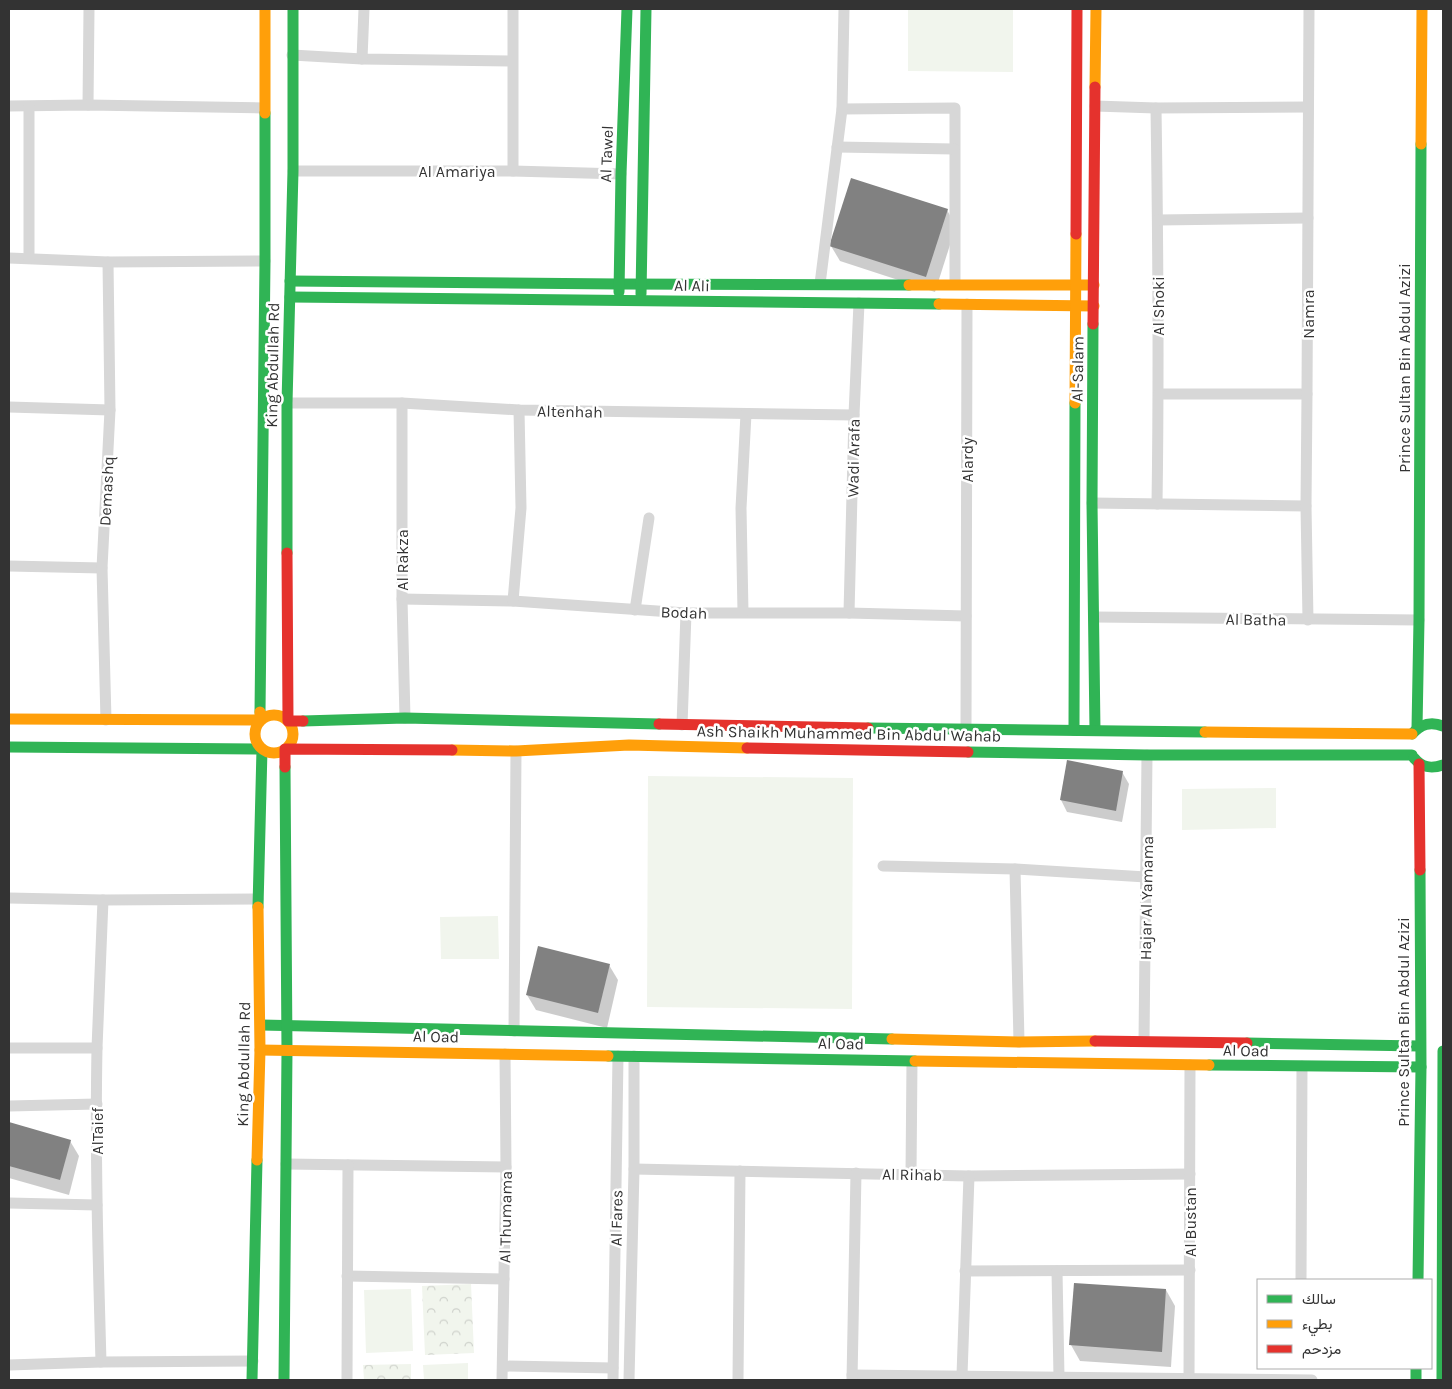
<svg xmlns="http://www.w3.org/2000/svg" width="1452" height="1389" viewBox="0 0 1452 1389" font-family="Karla,Vazirmatn,sans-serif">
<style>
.green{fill:#f1f5ed}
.park{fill:url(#park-crowns)}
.shadow{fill:#0003}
.building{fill:#818181}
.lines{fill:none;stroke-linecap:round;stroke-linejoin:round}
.street{stroke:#d7d7d7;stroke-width:11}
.fast{stroke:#30b455;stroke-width:11}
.slow{stroke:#ff9f0a;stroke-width:11}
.jam{stroke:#e5322d;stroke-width:11}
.labels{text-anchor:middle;stroke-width:5;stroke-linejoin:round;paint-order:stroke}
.street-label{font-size:16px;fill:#333;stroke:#fff}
</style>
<defs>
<pattern id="park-crowns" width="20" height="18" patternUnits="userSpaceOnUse" patternTransform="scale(1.25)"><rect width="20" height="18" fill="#f1f5ed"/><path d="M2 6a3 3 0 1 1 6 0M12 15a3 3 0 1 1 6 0" fill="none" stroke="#cfd2cc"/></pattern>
</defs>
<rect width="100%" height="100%" fill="#fff"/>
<!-- green -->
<g class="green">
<polygon points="908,9 1013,10 1013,72 908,71"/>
<polygon points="648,776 853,778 852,1009 647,1007"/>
<polygon points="1276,788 1276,828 1182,830 1182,789"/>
<polygon points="498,916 499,959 441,959 440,917"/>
<polygon points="411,1289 413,1351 366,1353 364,1290"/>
<polygon points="468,1363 468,1380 424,1380 423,1365"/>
</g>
<!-- park -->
<g class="park">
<polygon points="471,1284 474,1353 425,1355 422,1286"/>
<polygon points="411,1364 411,1380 364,1380 363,1365"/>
</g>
<!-- shadow -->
<g class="shadow">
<polygon points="947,210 956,226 935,292 840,261 831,246"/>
<polygon points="1068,762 1122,772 1129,784 1122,822 1067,812 1061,800"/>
<polygon points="609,965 618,980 607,1028 536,1010 527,995"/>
<polygon points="9,1124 70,1141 79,1156 69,1195 9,1178"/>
<polygon points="1075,1284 1166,1290 1175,1306 1171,1367 1080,1361 1071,1345"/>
</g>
<!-- building -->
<g class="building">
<polygon points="851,178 948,209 926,277 829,246"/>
<polygon points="1067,760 1123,771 1116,811 1060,800"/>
<polygon points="538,946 610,964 598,1013 526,995"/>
<polygon points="9,1122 71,1140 60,1180 9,1166"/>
<polygon points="1074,1283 1166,1289 1162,1352 1069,1345"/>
</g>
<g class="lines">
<!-- street -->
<g class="street">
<polyline points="292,55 362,59 512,61"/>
<polyline points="362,59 364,9"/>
<polyline points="88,105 89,9"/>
<polyline points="9,106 88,105 264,108"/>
<polyline points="1095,106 1156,108 1308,107"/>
<path d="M1156,108C1158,240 1159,372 1157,504"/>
<polyline points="842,109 955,108 955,284"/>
<polyline points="837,147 954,149"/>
<polyline points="293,171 513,171 621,174"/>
<polyline points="513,171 513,9"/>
<polyline points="1158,220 1308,218"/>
<polyline points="9,258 108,262 265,261"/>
<polyline points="29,258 29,107"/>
<polyline points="820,284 842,109 844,9"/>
<polyline points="1159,394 1307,394"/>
<polyline points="287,403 402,403 519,410 854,415"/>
<polyline points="402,403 402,599 405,718"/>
<polyline points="9,407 110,410"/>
<polyline points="1092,503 1306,506"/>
<polyline points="9,566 102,568"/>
<polyline points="402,599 513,601 686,613 849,613 966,616"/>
<polyline points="513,601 521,508 519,410"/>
<polyline points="635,610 649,518"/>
<polyline points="743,612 741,508 746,414"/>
<polyline points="849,613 854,415 859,303"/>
<polyline points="1094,617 1419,620"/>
<polyline points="1308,620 1306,506 1307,394 1309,9"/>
<polyline points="106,720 102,568 110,410 108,262"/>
<polyline points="682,725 686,613"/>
<polyline points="966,730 967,304"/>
<polyline points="883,866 1015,869 1146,877"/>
<polyline points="1015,869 1019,1042"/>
<polyline points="9,898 103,900 258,899"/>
<polyline points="514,1031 516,751"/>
<polyline points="1144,1041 1147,755"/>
<polyline points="9,1048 97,1048"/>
<polyline points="9,1106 97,1104"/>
<polyline points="286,1164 506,1167"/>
<polyline points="634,1169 969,1176 1190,1174"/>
<polyline points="911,1174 912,1061"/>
<polyline points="9,1203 97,1205"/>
<polyline points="965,1271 1190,1270"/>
<polyline points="1057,1271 1059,1377"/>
<polyline points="347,1276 504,1279"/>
<polyline points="1301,1280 1302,1066"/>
<path d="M101,1362C98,1257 95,1152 97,1048C99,998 101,949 103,900"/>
<polyline points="9,1365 101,1362 253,1361"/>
<polyline points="503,1366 613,1368"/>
<polyline points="852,1375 1312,1380"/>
<polyline points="962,1375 969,1176"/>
<polyline points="1189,1379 1190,1065"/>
<polyline points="347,1380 348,1165"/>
<polyline points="502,1380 506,1167 505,1054"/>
<polyline points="613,1380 618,1056"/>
<polyline points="629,1380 634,1169 634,1056"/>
<polyline points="738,1380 740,1171"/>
<polyline points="852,1380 856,1173"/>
</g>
<!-- fast -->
<g class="fast">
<polyline points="290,281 619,284 909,285"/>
<polyline points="619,292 621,174 627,9"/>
<polyline points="641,294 646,9"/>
<polyline points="290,297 939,304"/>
<polyline points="1093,324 1092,503 1095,730"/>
<polyline points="287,553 287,403 293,171 293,9"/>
<polyline points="260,712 265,261 265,113"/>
<polyline points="303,721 405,718 659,724"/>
<polyline points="868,728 1205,732"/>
<polyline points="1417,728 1419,620 1421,144"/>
<polyline points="1074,730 1075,403"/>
<path d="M1412,734C1421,724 1430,721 1443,726"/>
<polyline points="9,747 262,749 258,907"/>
<polyline points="968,752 1147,755 1412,755"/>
<path d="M1414,758C1422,768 1431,769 1443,765"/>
<polyline points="261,1025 892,1039"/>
<polyline points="1247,1043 1420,1046"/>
<polyline points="608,1056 915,1061"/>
<polyline points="1209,1065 1421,1067"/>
<polyline points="1418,1280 1421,1067 1420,870"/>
<polyline points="1416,1368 1416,1380"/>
<polyline points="252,1380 257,1160"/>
<polyline points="284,1380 287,1051 285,767"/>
<polyline points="1442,1380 1443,1051"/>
</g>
<!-- slow -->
<g class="slow">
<polyline points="265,9 265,113"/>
<polyline points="1095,87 1096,9"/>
<polyline points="1421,144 1422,9"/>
<polyline points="909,285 1094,285"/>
<polyline points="939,304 1094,306"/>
<polyline points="1075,403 1076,234"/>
<circle cx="274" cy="734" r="19"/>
<polyline points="9,719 260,720 260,712"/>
<polyline points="1205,732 1412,734"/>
<polyline points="452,750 516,751 629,745 747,748"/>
<polyline points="892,1039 1019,1042 1095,1041"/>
<polyline points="260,1050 608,1056"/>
<polyline points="915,1061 1209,1065"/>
<polyline points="257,1160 260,1050 258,907"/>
</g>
<!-- jam -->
<g class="jam">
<polyline points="1076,234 1077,9"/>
<polyline points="1093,324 1095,87"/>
<polyline points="287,553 288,721 303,721"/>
<polyline points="659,724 868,728"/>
<polyline points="747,748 968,752"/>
<polyline points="1419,764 1420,870"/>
<polyline points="285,767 285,749 452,750"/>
<polyline points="1095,1041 1247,1043"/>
</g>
</g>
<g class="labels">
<!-- street labels -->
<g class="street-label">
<text transform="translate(606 154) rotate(-88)" y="6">Al Tawel</text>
<text x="457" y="177">Al Amariya</text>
<text transform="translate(692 285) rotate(1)" y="6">Al Ali</text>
<text transform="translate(1158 306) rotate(-90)" y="6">Al Shoki</text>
<text transform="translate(1308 314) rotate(-90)" y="6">Namra</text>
<text transform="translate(272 365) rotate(-89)" y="6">King Abdullah Rd</text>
<text transform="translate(1404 368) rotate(-90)" y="6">Prince Sultan Bin Abdul Azizi</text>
<text transform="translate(1077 369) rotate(-89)" y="6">Al-Salam</text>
<text transform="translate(570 411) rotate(1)" y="6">Altenhah</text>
<text transform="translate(853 458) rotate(-89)" y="6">Wadi Arafa</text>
<text transform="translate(967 460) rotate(-90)" y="6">Alardy</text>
<text transform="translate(106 491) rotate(-87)" y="6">Demashq</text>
<text transform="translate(402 560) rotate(-90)" y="6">Al Rakza</text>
<text transform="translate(684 612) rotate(2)" y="6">Bodah</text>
<text transform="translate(1256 619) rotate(1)" y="6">Al Batha</text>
<text transform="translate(849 733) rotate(1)" y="6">Ash Shaikh Muhammed Bin Abdul Wahab</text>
<text transform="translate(1146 898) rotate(-89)" y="6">Hajar Al Yamama</text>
<text transform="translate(1403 1022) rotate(-90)" y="6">Prince Sultan Bin Abdul Azizi</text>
<text transform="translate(436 1036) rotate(1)" y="6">Al Oad</text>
<text transform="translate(841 1043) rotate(1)" y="6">Al Oad</text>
<text transform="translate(1246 1050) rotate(1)" y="6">Al Oad</text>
<text transform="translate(243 1064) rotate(-89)" y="6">King Abdullah Rd</text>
<text transform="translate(97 1131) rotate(-90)" y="6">AlTaief</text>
<text transform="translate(912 1174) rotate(1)" y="6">Al Rihab</text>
<text transform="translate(505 1217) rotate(-89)" y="6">Al Thumama</text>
<text transform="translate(616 1218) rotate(-89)" y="6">Al Fares</text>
<text transform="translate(1190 1222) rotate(-90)" y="6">Al Bustan</text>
</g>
</g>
<!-- border -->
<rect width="1452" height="1389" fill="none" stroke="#333333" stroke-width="20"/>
<!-- legend -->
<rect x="1257" y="1279" width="175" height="90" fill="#ffffff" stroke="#adadad"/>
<rect x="1267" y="1295" width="25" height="8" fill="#30b455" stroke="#adadad"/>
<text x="1302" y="1304" font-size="15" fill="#333333">سالك</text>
<rect x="1267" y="1320" width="25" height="8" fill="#ff9f0a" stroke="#adadad"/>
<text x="1302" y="1329" font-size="15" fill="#333333">بطيء</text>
<rect x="1267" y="1345" width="25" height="8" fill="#e5322d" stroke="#adadad"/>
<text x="1302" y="1354" font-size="15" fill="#333333">مزدحم</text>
</svg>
